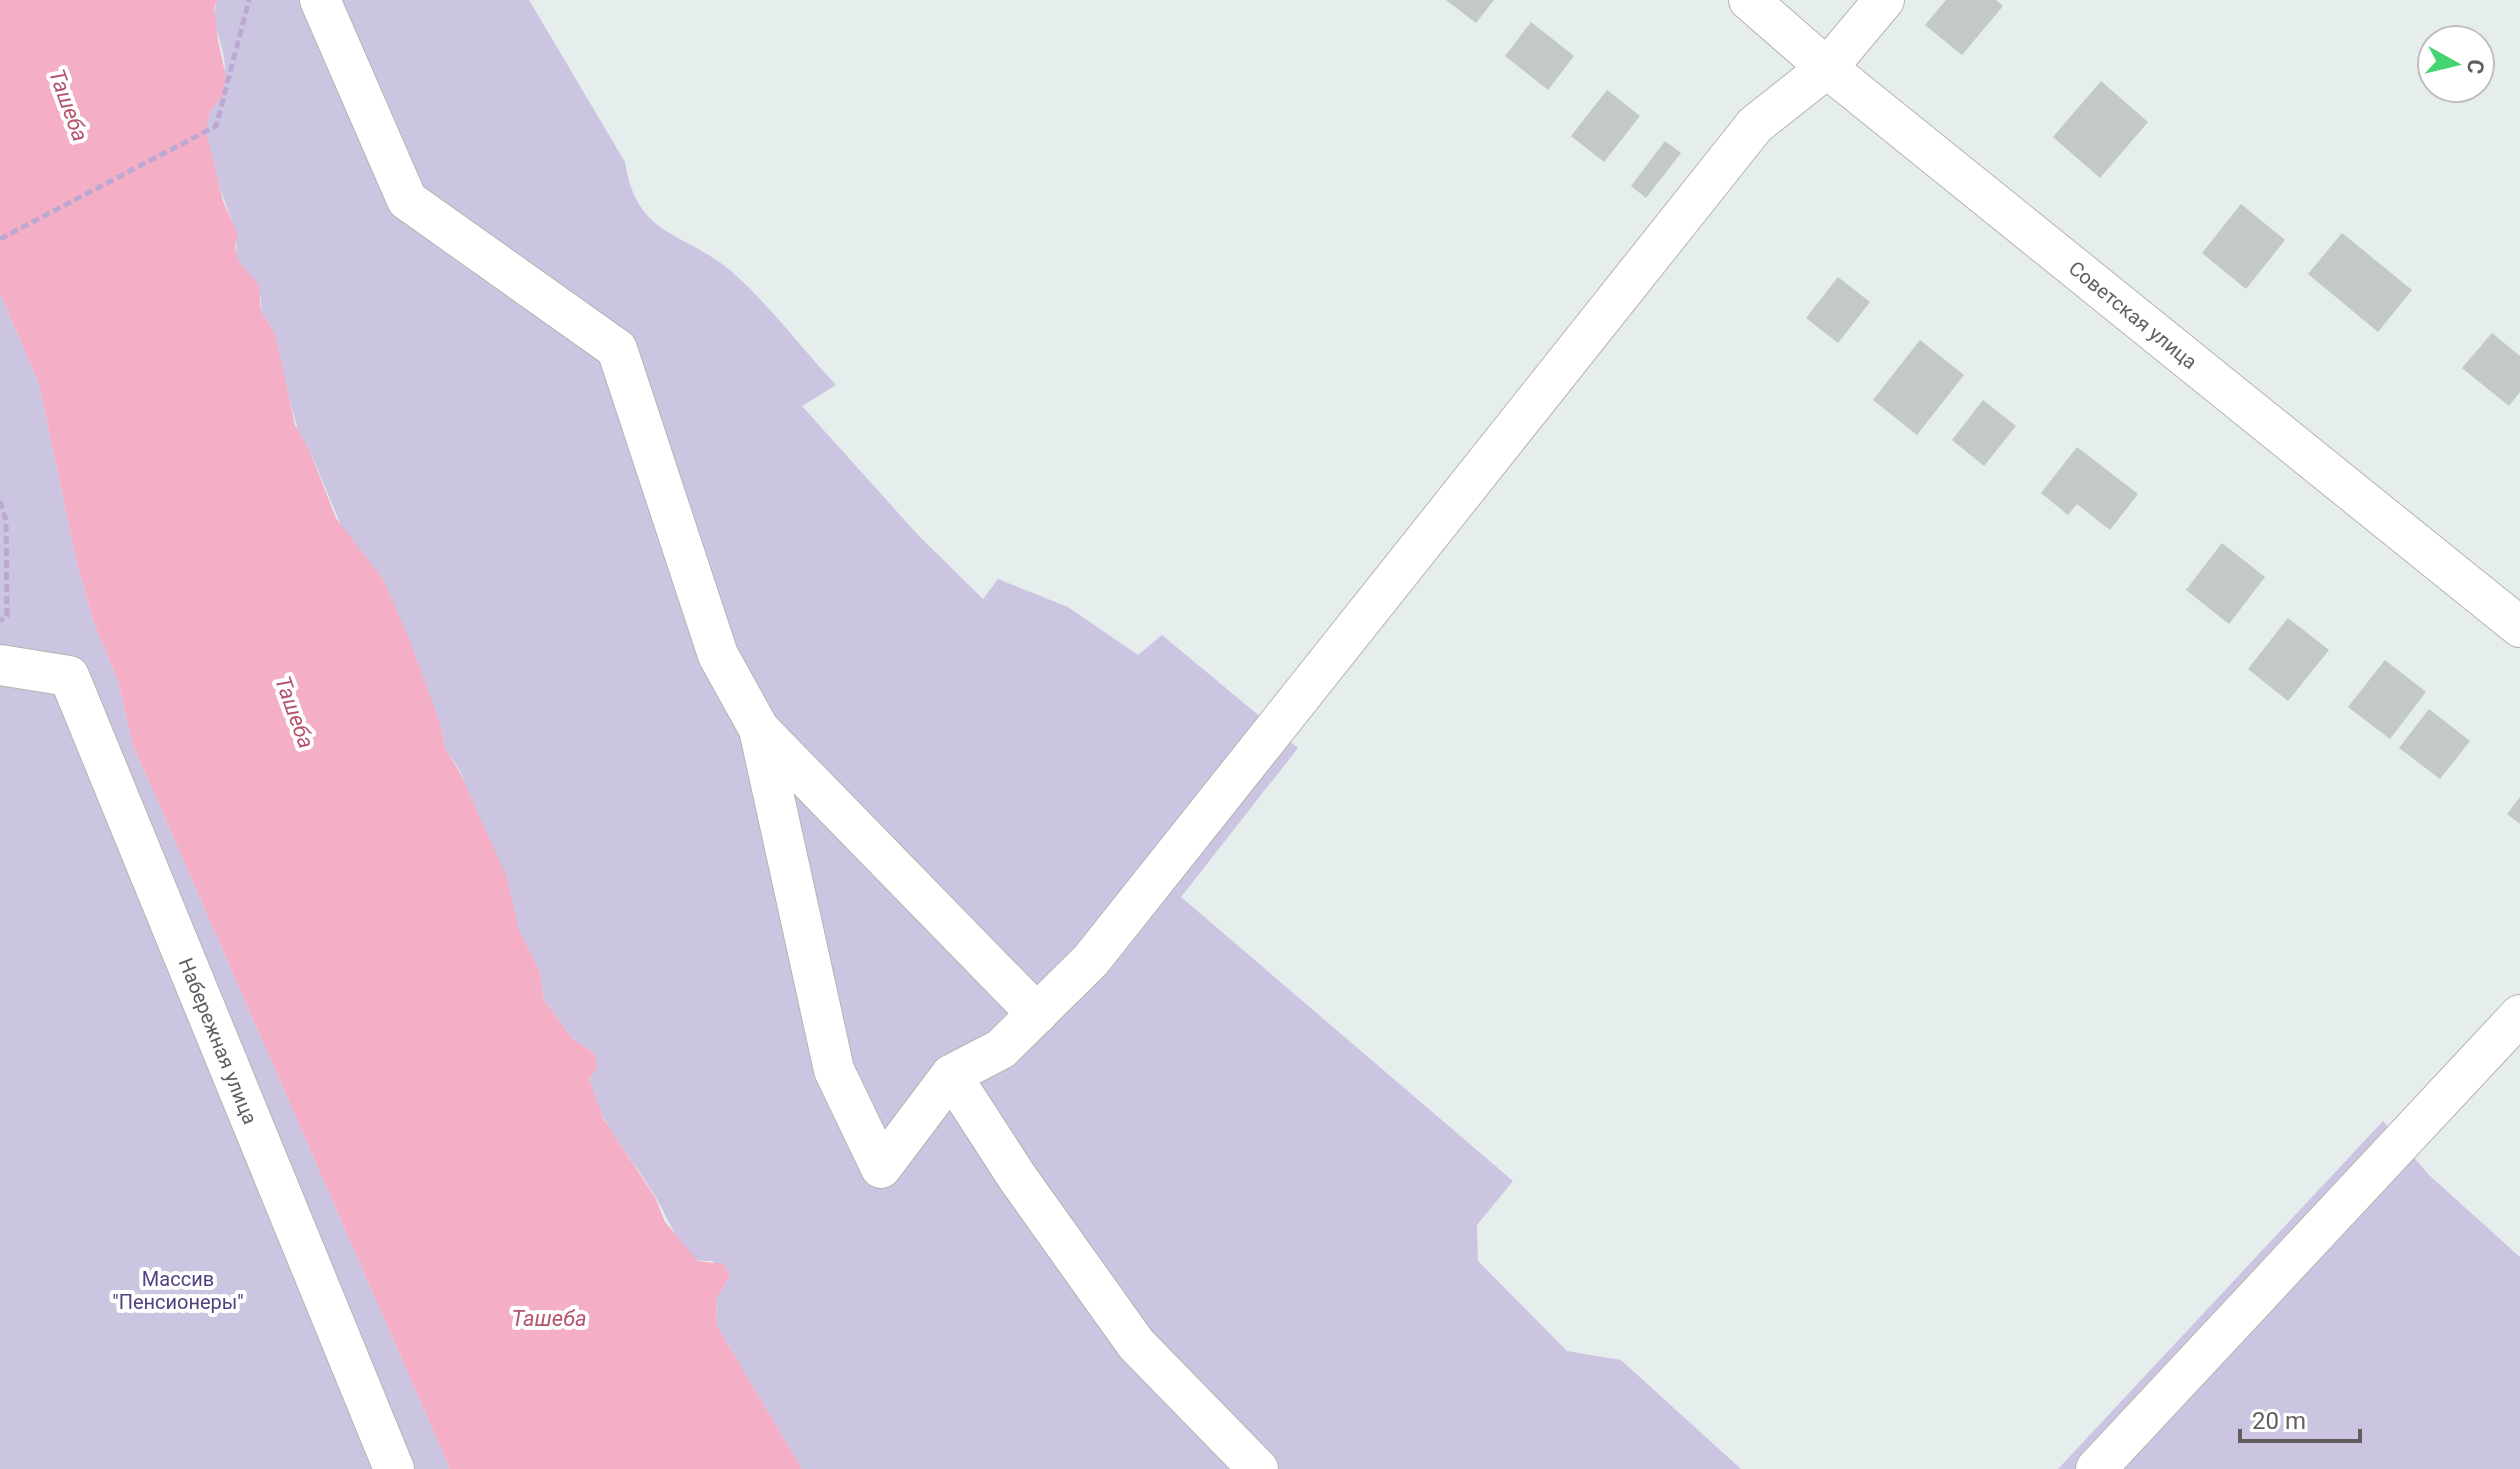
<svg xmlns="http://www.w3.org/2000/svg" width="2520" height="1469" viewBox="0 0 2520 1469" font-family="Roboto,sans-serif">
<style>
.green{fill:#ccc5e2}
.water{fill:#f4aec5}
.building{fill:#c2c9c8}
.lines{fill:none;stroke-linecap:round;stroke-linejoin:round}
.minor-casing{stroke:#b8b2b3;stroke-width:42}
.path{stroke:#bca8d0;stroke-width:5;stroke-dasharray:8 4;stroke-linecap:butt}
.minor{stroke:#fff;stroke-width:40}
.labels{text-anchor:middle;stroke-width:8;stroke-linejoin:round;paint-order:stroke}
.street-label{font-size:20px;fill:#645d5e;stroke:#fff}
.park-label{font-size:20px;fill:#524080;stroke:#fff}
.water-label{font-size:22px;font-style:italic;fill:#b5546c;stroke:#fff}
</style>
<rect width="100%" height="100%" fill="#e5eded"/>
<!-- green -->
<g class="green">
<path d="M217,0H529L625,162C637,238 682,230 731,271C767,302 803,350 836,385L802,406L918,535L983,599L998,579L1068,607L1138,655L1162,635L1298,748L1181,897L1513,1181L1477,1225L1478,1261L1567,1351L1621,1360L1741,1469H802L717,1326L716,1299L730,1276L712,1261C703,1261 696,1262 689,1254C673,1235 665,1212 652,1191C636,1165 598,1117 591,1090C588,1077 592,1067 595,1054L573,1039L544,1000L540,972L519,930L460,771L446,750L440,723L383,579L343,530L308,447L300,438L275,346V333L261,311C264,288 249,281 239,263C233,253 239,242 236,232C227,205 197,139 210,111C212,107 219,101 222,97C223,85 226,70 224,58C221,39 210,20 217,0Z"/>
<polygon points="0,293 39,384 77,563 94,623 118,681 133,745 450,1469 0,1469"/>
<polygon points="2383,1121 2429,1175 2520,1257 2520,1469 2058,1469"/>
</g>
<!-- water -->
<polygon class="water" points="0,0 217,0 214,8 218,40 226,77 222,97 210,111 206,131 223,201 238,235 235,248 239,262 259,285 261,311 275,333 295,425 308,447 336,518 383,579 406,631 440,723 446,750 459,771 506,875 519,930 540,972 544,1000 573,1039 595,1054 597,1068 589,1079 603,1118 655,1197 665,1222 698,1261 724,1264 730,1276 716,1299 717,1326 802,1469 450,1469 133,745 118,681 94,623 77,563 39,384 0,293"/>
<!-- building -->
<g class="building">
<polygon points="1446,0 1494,0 1476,23"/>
<polygon points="1946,0 1996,0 2003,6 1962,55 1925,25"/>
<polygon points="1531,22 1574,56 1548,90 1505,56"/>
<polygon points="2101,81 2148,122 2100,178 2053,137"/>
<polygon points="1607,90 1640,116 1604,162 1571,136"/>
<polygon points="1665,141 1681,153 1646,198 1631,186"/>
<polygon points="2241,204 2285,240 2246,289 2202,253"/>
<polygon points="2342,233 2412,290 2378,332 2308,274"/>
<polygon points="1838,277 1870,302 1838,343 1806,318"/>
<polygon points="2492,333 2520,356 2520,392 2509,406 2462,368"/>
<polygon points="1920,340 1964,375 1917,435 1873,400"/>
<polygon points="1983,400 2016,426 1984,466 1952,440"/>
<polygon points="2077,447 2138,494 2110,530 2077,504 2068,515 2041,493"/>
<polygon points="2222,543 2265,577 2229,624 2186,590"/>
<polygon points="2288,618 2329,650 2288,701 2248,669"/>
<polygon points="2385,660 2426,692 2390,739 2348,707"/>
<polygon points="2429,709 2470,741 2440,779 2399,748"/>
<polygon points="2520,797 2520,824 2507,814"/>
</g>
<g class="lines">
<!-- minor casing -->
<g class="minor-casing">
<g id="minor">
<polyline points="320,0 407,200 617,349 718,655 759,729 834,1070 881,1168 951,1075"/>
<polyline points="1749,0 1827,68 2520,627"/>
<polyline points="0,665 69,676 394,1469"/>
<polyline points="759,729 1037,1014"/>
<polyline points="1258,1469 1136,1344 1017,1177 951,1075 1001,1049 1091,960 1755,125 1827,68 1884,0"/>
<polyline points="2096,1469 2520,1015"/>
</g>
</g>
<!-- path -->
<g class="path">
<polyline points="0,239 216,126 249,0"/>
<polyline points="0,501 6,521 7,616 0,621"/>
</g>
<!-- minor -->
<use href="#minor" class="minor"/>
</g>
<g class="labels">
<!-- street labels -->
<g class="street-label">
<text transform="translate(2133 315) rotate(39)" y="7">Советская улица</text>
<text transform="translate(218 1041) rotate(68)" y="7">Набережная улица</text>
</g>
<!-- park labels -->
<g class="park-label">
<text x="178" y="1286">Массив<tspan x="178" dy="23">"Пенсионеры"</tspan></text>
</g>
<!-- water labels -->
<g class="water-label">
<text transform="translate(69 105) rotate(70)" y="8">Ташеба</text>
<text transform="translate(295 712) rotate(70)" y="8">Ташеба</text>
<text x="549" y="1326">Ташеба</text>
</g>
</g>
<!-- north arrow -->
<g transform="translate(2456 64) rotate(98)"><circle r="38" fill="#ffffff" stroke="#c1bebf" stroke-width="2"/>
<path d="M0-6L14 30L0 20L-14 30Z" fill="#45d472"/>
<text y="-12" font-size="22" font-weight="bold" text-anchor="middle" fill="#645d5e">С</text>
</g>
<!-- scale -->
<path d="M2240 1429v12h120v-12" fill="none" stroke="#645d5e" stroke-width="4"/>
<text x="2252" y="1429" font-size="24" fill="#645d5e" stroke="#ffffff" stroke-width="6" paint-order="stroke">20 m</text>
</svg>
